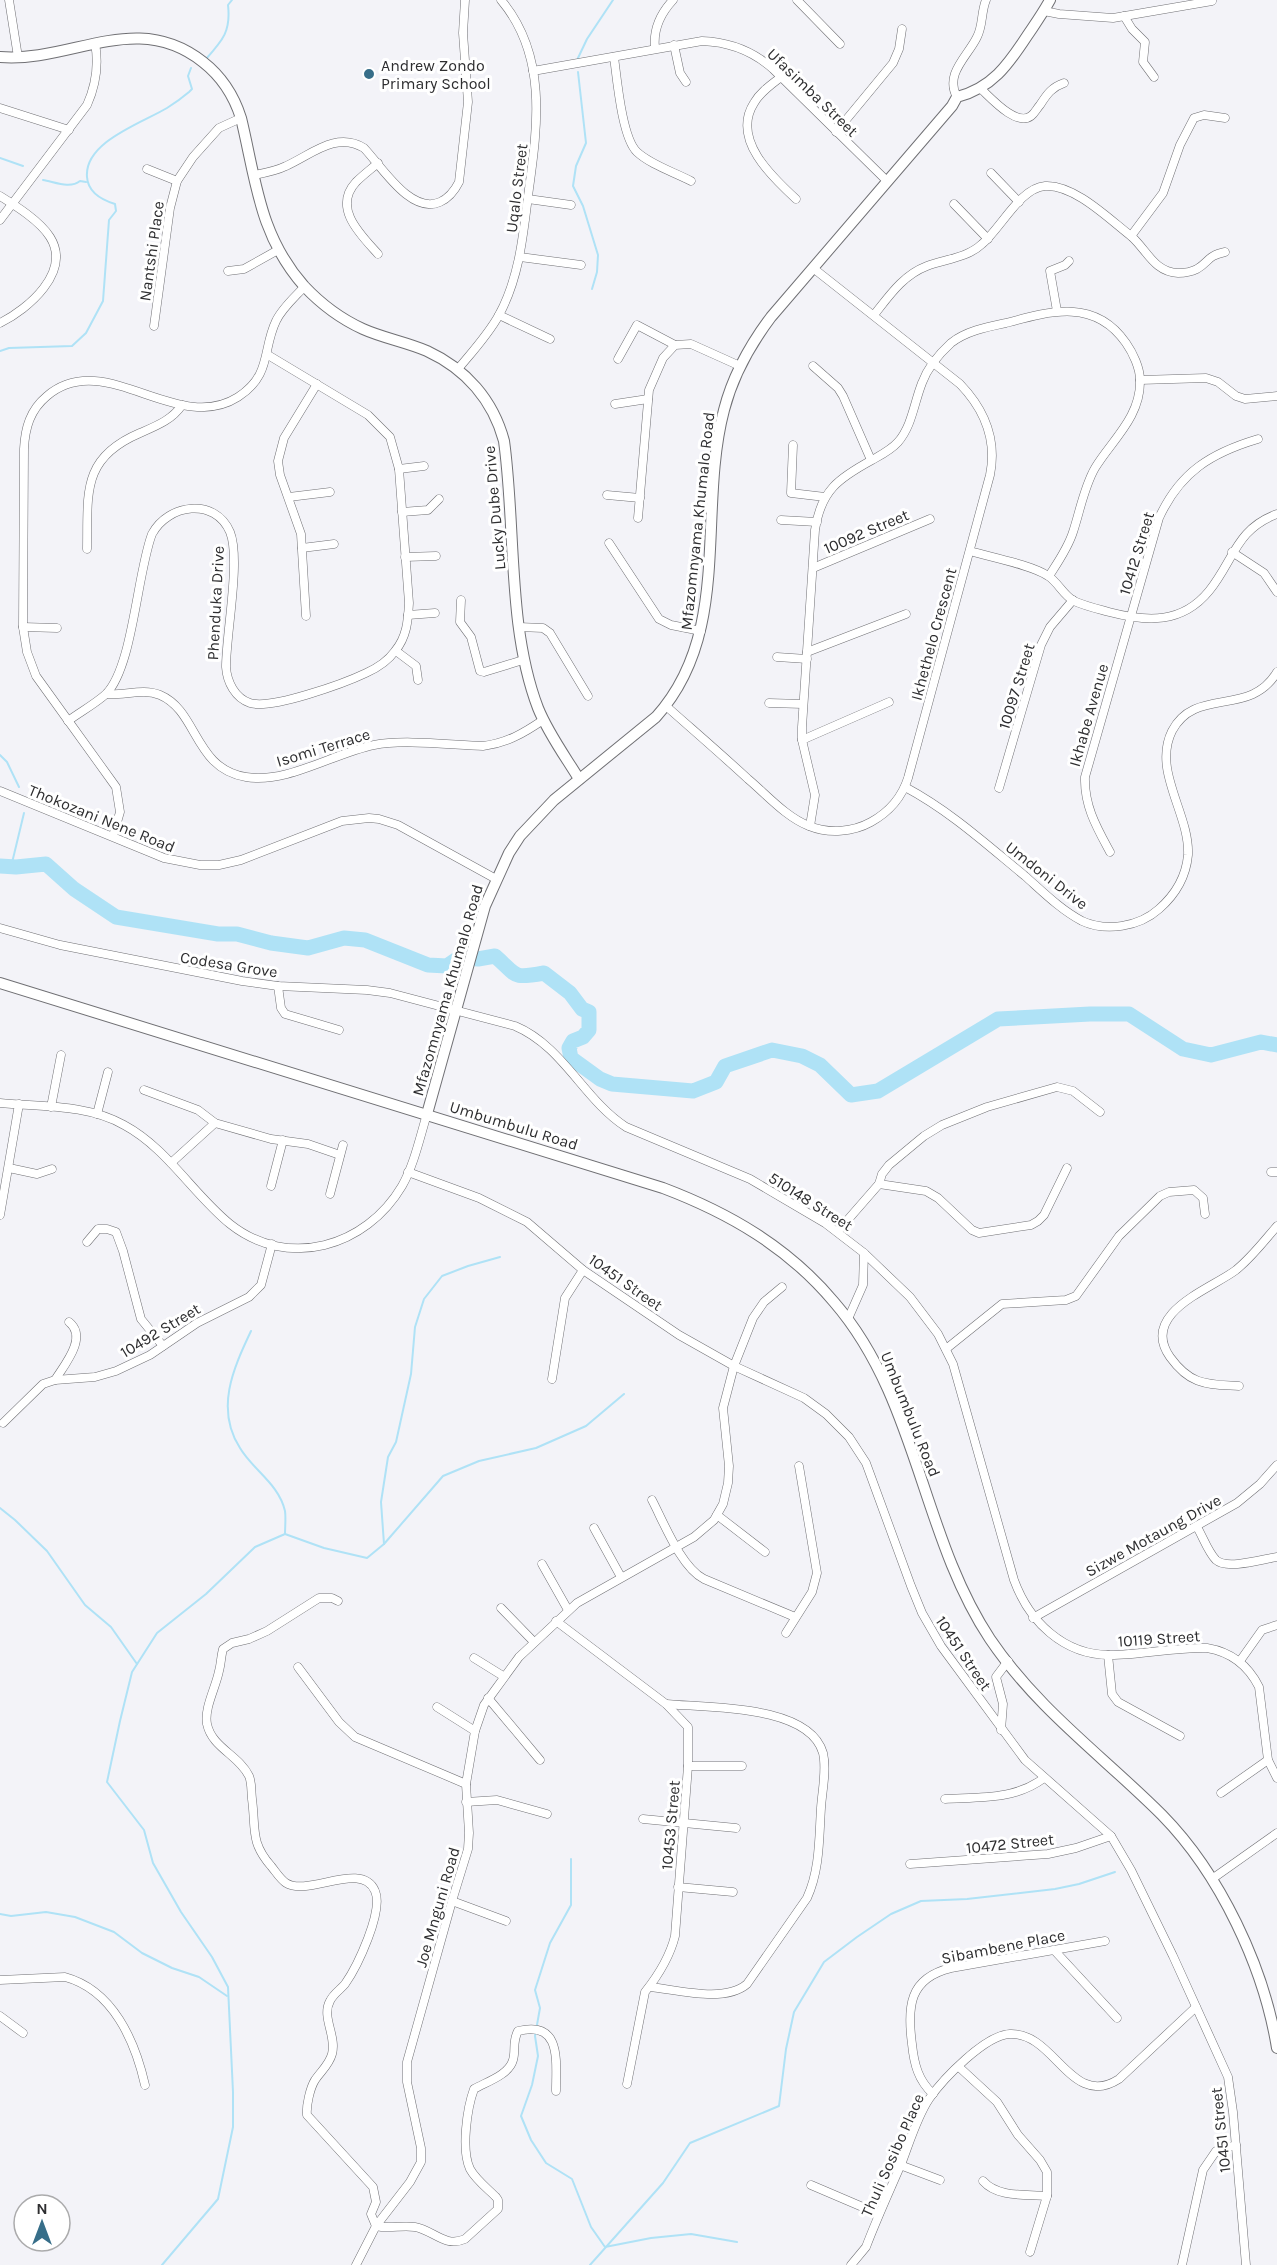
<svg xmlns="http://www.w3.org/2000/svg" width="1277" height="2265" viewBox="0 0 1277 2265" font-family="Karla,sans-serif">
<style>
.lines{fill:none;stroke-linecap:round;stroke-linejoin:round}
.stream{stroke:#afe2f6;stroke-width:2}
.river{stroke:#afe2f6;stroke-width:15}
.minor-casing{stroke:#707074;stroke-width:9}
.tertiary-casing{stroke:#707074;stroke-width:12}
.secondary-casing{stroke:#707074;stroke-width:12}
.minor{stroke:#fff;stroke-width:8}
.tertiary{stroke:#fff;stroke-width:10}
.secondary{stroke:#fff;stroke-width:10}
.poi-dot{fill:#376e89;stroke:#fff;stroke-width:2}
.labels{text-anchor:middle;stroke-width:6;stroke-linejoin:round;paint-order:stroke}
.poi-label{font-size:16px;fill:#2e2e30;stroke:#fff;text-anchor:start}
.street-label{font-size:16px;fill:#2e2e30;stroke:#fff}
</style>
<rect width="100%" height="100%" fill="#f3f3f8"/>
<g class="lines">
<!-- stream -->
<g class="stream">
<polyline points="578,58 587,39 613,0"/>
<path d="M206,59C223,40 231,31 228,5L232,0"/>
<polyline points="578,72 586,143 576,166 573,186 583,206 598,255 597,272 592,289"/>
<polyline points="0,158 23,166"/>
<path d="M43,180C55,182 70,189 80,181L86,182"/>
<path d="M0,351L9,348L72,346L86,333L103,301L109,220L116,211L115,204C102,200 88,192 87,177C84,142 142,123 167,108C175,103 182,98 189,92L192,89L188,76L191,68"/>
<polyline points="0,755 7,762 19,787"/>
<polyline points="11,867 24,813"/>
<path d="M251,1331C233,1369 215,1409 240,1448C253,1470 279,1484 285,1511C286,1518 285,1527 285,1534"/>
<polyline points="0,1508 15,1520 47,1551 85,1605 111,1627 137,1664"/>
<polyline points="384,1544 381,1502 388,1457 396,1442 411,1374 415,1327 424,1299 442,1276 468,1266 500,1257"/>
<polyline points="571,1859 571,1905 550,1943 535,1990 540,2008 535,2036 538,2056 532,2085 521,2116 531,2140 546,2163 572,2179 591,2227 605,2247 651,2238 691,2234 737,2242"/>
<polyline points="0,1914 11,1916 46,1912 75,1917 114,1932 142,1953 172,1968 199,1977 227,1996"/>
<polyline points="162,2265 218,2199 233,2127 233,2092 228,1987 212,1957 181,1912 153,1863 144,1830 107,1782 120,1721 132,1672 157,1633 206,1594 255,1547 285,1534 324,1548 367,1558 384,1544 443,1476 479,1461 536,1448 586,1426 624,1394"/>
<polyline points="590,2265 663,2183 690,2143 779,2106 786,2049 794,2012 824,1962 857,1937 891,1914 921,1901 967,1899 1055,1889 1079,1884 1115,1872"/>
</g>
<!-- river -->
<path class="river" d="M0,866L16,867L46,864L74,889L116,917L218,934H237L271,943L308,948L344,938L365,940L428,965L447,966L460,957L478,959L495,956C518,976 511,979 544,973L570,993L582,1009L589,1012V1030L583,1037L573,1041L569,1048L571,1058L600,1079L612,1084L693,1091L716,1082L725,1066L772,1050L802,1056L820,1065L851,1095L878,1091L998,1019L1090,1014H1129L1183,1049L1211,1055L1261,1042L1277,1045"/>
<!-- minor casing -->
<g class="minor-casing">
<g id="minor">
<polyline points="9,0 18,57"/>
<polyline points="797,0 840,44"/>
<polyline points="1044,11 1059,14 1113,18 1212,1"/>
<polyline points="1124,16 1132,29 1145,42 1143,62 1154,77"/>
<polyline points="674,45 680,73 686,82"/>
<path d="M655,48C653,29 660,14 673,0"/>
<path d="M614,57C617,79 622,138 637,152C651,165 674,172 691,181"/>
<path d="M533,71L702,41C729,42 753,51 773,69L887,181"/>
<path d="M781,77C772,84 760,92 754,103C731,139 772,177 796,199"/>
<path d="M980,88C990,97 1016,127 1031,116C1035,113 1037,108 1040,105C1047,94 1052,87 1064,83"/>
<path d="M957,97C944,74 968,56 977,37C983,26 981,12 986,0"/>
<polyline points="0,108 69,130"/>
<polyline points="836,132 893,63 899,49 902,29"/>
<path d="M378,163C371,169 363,175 356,182C332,208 361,235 378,254"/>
<polyline points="147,169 177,181"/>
<polyline points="991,173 1019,202"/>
<path d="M254,175C265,173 276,171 286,166C311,155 336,131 364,148C382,167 411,215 440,202C449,198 455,190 459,182L468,102L463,33L465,0"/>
<path d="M0,196C16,206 40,221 50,237C72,272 28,309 0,323"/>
<polyline points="528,199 571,205"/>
<polyline points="954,204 988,239"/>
<path d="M0,220L87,105C96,85 99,65 95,43"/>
<path d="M1131,236C1147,250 1154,272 1178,273C1185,273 1191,272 1197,269C1210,261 1207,256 1225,252"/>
<polyline points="520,257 581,265"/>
<polyline points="228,271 244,269 278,250"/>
<polyline points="1057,311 1050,271 1065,265 1069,261"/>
<polyline points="499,315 550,339"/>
<path d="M874,315C889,296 903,275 927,266C946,259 967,258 982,244C1001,228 1020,188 1045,186C1074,184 1109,219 1131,236L1163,193L1180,145L1194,118L1204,115L1225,118"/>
<polyline points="154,326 170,208 177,181 193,157 219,128 241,118"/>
<polyline points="618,359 637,325 675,345"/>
<polyline points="813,366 838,388 843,396 871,460"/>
<path d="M458,369C472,352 488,335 499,315C519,278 523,237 528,196C537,130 549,57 501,0"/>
<polyline points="1140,380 1206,378 1218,382 1236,396 1245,399 1277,396"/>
<polyline points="615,404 648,399"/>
<polyline points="793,445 791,493 825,497"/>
<polyline points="399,469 424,466"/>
<polyline points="607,495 640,498"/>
<polyline points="289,497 330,492"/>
<polyline points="402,512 428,510 439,499"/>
<polyline points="638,518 649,390 663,358 675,345 691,344 740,366"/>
<polyline points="781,520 817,522"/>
<polyline points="609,543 659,619 671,625 701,631"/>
<polyline points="302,548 334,544"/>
<path d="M87,549C88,493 81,458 140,433C156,426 172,420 182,405"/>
<path d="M970,551C990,557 1032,565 1048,576C1058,582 1063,595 1074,601C1085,606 1098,609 1109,612C1147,622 1182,624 1209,591C1234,560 1236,529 1277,514"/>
<polyline points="1232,552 1264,573 1277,592"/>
<polyline points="405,557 436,556"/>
<polyline points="813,568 930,519"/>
<polyline points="461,600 460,622 471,637 480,671 484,672 523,660"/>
<polyline points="408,615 435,613"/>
<polyline points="306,616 301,534 280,475 278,461 284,438 317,384"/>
<polyline points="23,627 57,628"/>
<polyline points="519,627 543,628 550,633 588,696"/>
<polyline points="396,651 416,666 418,680"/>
<polyline points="807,652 906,614"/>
<polyline points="777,657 807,659"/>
<path d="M106,694C123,696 143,688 160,695C198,711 194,769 246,777C287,784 334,753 374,745C403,739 452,745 483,746C507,743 524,733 543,720"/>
<polyline points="769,703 803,704"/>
<path d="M666,706C693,730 721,754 748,779C767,795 786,817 809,826C829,834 853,832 871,822C889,812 902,797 908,778L990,475C997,440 984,409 960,384L813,268"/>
<path d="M68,721C80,712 95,704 106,694C133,667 137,573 152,534C168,504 215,497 230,532C241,559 226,634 226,667C227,682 235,698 250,703C271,710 345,683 366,673C377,668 388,661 395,651C407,637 408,620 409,603L399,469L390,437L368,415L268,355"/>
<polyline points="802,740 889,702"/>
<path d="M905,787C950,811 986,844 1025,876C1043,892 1061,910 1082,921C1106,932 1139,927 1159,909C1175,895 1186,877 1188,855C1190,814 1152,771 1172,731C1195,686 1250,718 1277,672"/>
<polyline points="999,788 1041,645 1050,627 1073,600"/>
<polyline points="0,791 164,858 200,865 219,865 241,860 342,821 369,818 379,819 398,825 496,879"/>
<path d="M810,826L815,795L802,740V727L815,530C821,490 839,478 872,460C881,455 891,450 898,442C912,426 914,403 922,383C927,369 939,354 951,343C966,331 987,327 1006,323C1050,311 1095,298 1126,343C1133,353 1140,368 1140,380C1141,417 1112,440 1095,468C1084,487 1080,511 1073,532C1068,548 1058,562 1049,576"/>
<path d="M113,836L120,812L116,787L36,676L27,652L23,627L24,449C25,428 30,410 47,396C105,347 177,436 238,397C272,375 262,350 276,321C282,308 295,297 305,286"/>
<path d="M1110,852C1097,828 1084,806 1085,777L1159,518C1180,472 1211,453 1258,439"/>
<path d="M0,928L60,945L242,981L278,986L367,990L390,993L515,1026C563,1046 584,1100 626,1127L750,1179L825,1223L864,1253L910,1297L938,1334L953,1364L1014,1580C1029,1621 1063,1655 1110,1655C1142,1655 1174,1647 1207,1648C1231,1652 1248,1665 1259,1687L1268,1760L1277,1778"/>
<polyline points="278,986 281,1008 285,1014 339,1030"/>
<polyline points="144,1090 198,1110 215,1123 271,1139 308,1144 340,1155"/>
<path d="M0,1103C41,1107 87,1104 124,1125C167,1148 193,1194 230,1224C288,1270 366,1247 402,1186C414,1165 420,1137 427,1114"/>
<polyline points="51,1107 61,1055"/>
<polyline points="97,1114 108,1072"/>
<polyline points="171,1163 215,1123"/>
<polyline points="9,1168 37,1174 52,1169"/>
<polyline points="408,1172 479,1198 527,1222 583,1270 679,1335 734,1366 804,1398 826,1414 849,1437 866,1463 911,1586 922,1613 941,1646 1025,1760 1111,1836 1131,1870 1173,1956 1228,2077 1233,2112 1246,2265"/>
<polyline points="1271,1172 1277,1172"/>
<polyline points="879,1184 926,1191 938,1198 972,1230 979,1233 1031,1225 1038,1221 1044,1215 1067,1168"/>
<polyline points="271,1186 283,1140"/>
<polyline points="330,1194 343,1145"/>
<polyline points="0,1215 19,1104"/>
<polyline points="838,1231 879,1184 882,1174 889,1165 924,1136 942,1125 987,1107 1057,1087 1073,1091 1100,1112"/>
<polyline points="87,1242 98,1229 107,1229 116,1232 123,1251 141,1319 163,1346"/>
<polyline points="848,1319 863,1285 864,1253"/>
<polyline points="946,1349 1002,1304 1066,1300 1076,1296 1119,1236 1160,1196 1169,1192 1194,1190 1203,1198 1205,1214"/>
<polyline points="552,1379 565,1298 583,1270"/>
<path d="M55,1380C65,1364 88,1337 69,1322"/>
<path d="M1239,1386C1207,1384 1191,1386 1170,1357C1139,1313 1211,1289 1236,1270C1252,1257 1264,1241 1277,1226"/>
<polyline points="3,1423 43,1384 55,1380 95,1377 116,1371 150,1355 197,1323 249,1297 261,1285 272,1244"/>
<path d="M652,1500C664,1523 681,1567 704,1579L795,1617"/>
<polyline points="717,1515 765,1552"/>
<path d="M1197,1527C1203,1537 1208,1552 1216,1560C1227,1570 1263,1559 1277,1557"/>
<polyline points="594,1528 621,1577"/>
<polyline points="542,1564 568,1610"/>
<path d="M338,1601L332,1598H319L267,1631L249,1639L232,1643L223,1649C221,1656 221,1664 219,1671C216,1687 204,1708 207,1724C212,1748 239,1755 249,1776C252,1783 251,1791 252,1799C256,1829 250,1842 271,1866C276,1872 280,1879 286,1883C308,1897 362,1860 375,1891C384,1911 357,1967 345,1984C341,1989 333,1994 330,2001C321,2017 337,2036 332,2054C329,2065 321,2071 315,2080C310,2088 306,2106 307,2115L373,2187L376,2202L371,2214L376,2226C389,2229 402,2225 415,2227C433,2230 445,2248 465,2239L498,2209V2200L496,2197C488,2189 476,2180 470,2169C461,2150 467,2108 474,2089C486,2082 509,2075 513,2060C516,2050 512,2042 518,2031C562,2020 556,2061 556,2091"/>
<polyline points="501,1608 534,1642"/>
<polyline points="1033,1618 1237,1503 1260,1484 1277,1465"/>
<path d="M556,1621L666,1704L688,1727V1766L675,1936C670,1956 657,1977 645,1992L627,2084"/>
<polyline points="786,1633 812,1592 817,1573 799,1466"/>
<polyline points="1108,1655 1112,1694 1118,1702 1180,1736"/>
<polyline points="474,1658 503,1676"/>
<polyline points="1240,1661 1262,1630 1277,1625"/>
<polyline points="298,1667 339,1722 355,1737 466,1784"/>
<polyline points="488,1698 540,1760"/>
<polyline points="437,1707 475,1731"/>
<polyline points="1001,1730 1003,1704 996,1677 1008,1661"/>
<polyline points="688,1766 742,1766"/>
<polyline points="1221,1793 1268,1760"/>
<path d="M945,1799C980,1797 1015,1800 1044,1778"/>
<polyline points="466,1802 497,1800 547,1814"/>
<polyline points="643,1819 736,1828"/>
<polyline points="910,1864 1048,1854 1076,1848 1111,1836"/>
<polyline points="1212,1879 1277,1833"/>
<polyline points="678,1887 733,1892"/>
<polyline points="452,1901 506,1921"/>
<polyline points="1054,1950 1117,2018"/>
<path d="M0,1980L65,1977C113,1990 135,2041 145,2085"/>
<path d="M651,1987C678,1990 725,2003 747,1984L807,1898C820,1870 819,1838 821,1808C822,1791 827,1770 823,1753C809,1704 707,1708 666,1704"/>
<polyline points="0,2016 23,2033"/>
<polyline points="959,2067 997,2102 1018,2135 1040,2160 1047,2172 1047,2196 1030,2252"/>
<path d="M933,2094C918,2080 914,2064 912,2044C907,2007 909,1978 951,1968L1105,1941"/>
<polyline points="900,2165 940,2180"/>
<path d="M983,2181C998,2198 1026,2194 1047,2196"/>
<polyline points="811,2185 879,2214"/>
<polyline points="356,2265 376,2226 410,2182 421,2162 421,2148 407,2082 407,2062 452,1901 468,1849 469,1833 466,1784 475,1731 484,1705 519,1657 577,1603 694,1537 714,1520 723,1504 728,1483 729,1466 723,1408 734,1366 753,1318 764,1302 782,1287"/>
<path d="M851,2265L866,2247C877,2218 890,2190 902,2162C910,2141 917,2117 929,2099C943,2079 985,2035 1010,2034C1055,2032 1071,2110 1119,2079L1196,2007"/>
<polyline points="1182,2265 1203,2170 1216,2151 1236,2145"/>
</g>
</g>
<!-- tertiary casing -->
<g class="tertiary-casing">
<g id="tertiary">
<path d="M0,57C72,63 136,9 203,62C221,76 234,96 241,118C256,180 259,235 304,286C320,303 341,319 363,329C383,338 406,342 427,351C466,369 493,400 504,441C516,527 507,627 538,708C548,733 565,756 579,779"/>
<path d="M427,1114L485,906L509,853L520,836L554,800L656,717C733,632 697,512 724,410C733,375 750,345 771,317L952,106L957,97C992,88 1008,65 1027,36C1035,24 1043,13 1050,0"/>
</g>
</g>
<!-- secondary casing -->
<g class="secondary-casing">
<path id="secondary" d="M0,983L663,1188C729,1213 788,1247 834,1302C918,1399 921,1535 990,1639C1038,1710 1103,1756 1162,1815C1220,1874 1264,1967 1277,2048"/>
</g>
<!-- minor -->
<use href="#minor" class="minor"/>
<!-- tertiary -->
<use href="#tertiary" class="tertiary"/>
<!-- secondary -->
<use href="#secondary" class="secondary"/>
</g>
<!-- markers -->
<circle class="poi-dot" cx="369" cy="74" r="6"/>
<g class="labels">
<!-- poi labels -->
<g class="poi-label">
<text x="381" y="71">Andrew Zondo<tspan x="381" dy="18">Primary School</tspan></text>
</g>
<!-- street labels -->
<g class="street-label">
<text transform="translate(813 92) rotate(44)" y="6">Ufasimba Street</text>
<text transform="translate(516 188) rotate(-83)" y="6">Uqalo Street</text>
<text transform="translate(151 251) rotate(-82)" y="6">Nantshi Place</text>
<text transform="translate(494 508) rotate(-95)" y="6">Lucky Dube Drive</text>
<text transform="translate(697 521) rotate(-84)" y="6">Mfazomnyama Khumalo Road</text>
<text transform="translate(866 531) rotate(-23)" y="6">10092 Street</text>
<text transform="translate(1136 553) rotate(-73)" y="6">10412 Street</text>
<text transform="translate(215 603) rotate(-87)" y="6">Phenduka Drive</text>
<text transform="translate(933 634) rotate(-75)" y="6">Ikhethelo Crescent</text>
<text transform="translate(1016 686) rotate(-73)" y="6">10097 Street</text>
<text transform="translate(1088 715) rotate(-74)" y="6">Ikhabe Avenue</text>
<text transform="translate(323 747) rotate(-17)" y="6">Isomi Terrace</text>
<text transform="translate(102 818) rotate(22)" y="6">Thokozani Nene Road</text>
<text transform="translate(1047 875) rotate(38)" y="6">Umdoni Drive</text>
<text transform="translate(229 964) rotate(9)" y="6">Codesa Grove</text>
<text transform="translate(447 990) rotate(-74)" y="6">Mfazomnyama Khumalo Road</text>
<text transform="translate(514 1125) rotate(17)" y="6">Umbumbulu Road</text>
<text transform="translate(811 1201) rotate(32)" y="6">510148 Street</text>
<text transform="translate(626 1282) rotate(35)" y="6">10451 Street</text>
<text transform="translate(160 1330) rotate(-31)" y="6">10492 Street</text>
<text transform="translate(911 1414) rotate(68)" y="6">Umbumbulu Road</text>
<text transform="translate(1153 1535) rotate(-29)" y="6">Sizwe Motaung Drive</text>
<text transform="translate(1159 1638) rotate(-4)" y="6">10119 Street</text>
<text transform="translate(964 1653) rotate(56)" y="6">10451 Street</text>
<text transform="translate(670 1825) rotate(-85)" y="6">10453 Street</text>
<text transform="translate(1010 1843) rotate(-6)" y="6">10472 Street</text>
<text transform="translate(437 1907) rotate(-74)" y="6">Joe Mnguni Road</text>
<text transform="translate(1003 1946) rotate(-11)" y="6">Sibambene Place</text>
<text transform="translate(1220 2130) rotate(-96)" y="6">10451 Street</text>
<text transform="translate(892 2155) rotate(-66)" y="6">Thuli Sosibo Place</text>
</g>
</g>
<!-- north arrow -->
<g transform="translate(42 2223)"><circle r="28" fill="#ffffff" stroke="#ababac" stroke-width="1.5"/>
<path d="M0-4.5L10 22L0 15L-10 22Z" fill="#376e89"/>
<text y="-9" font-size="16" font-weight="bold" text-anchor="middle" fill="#2e2e30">N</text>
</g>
</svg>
